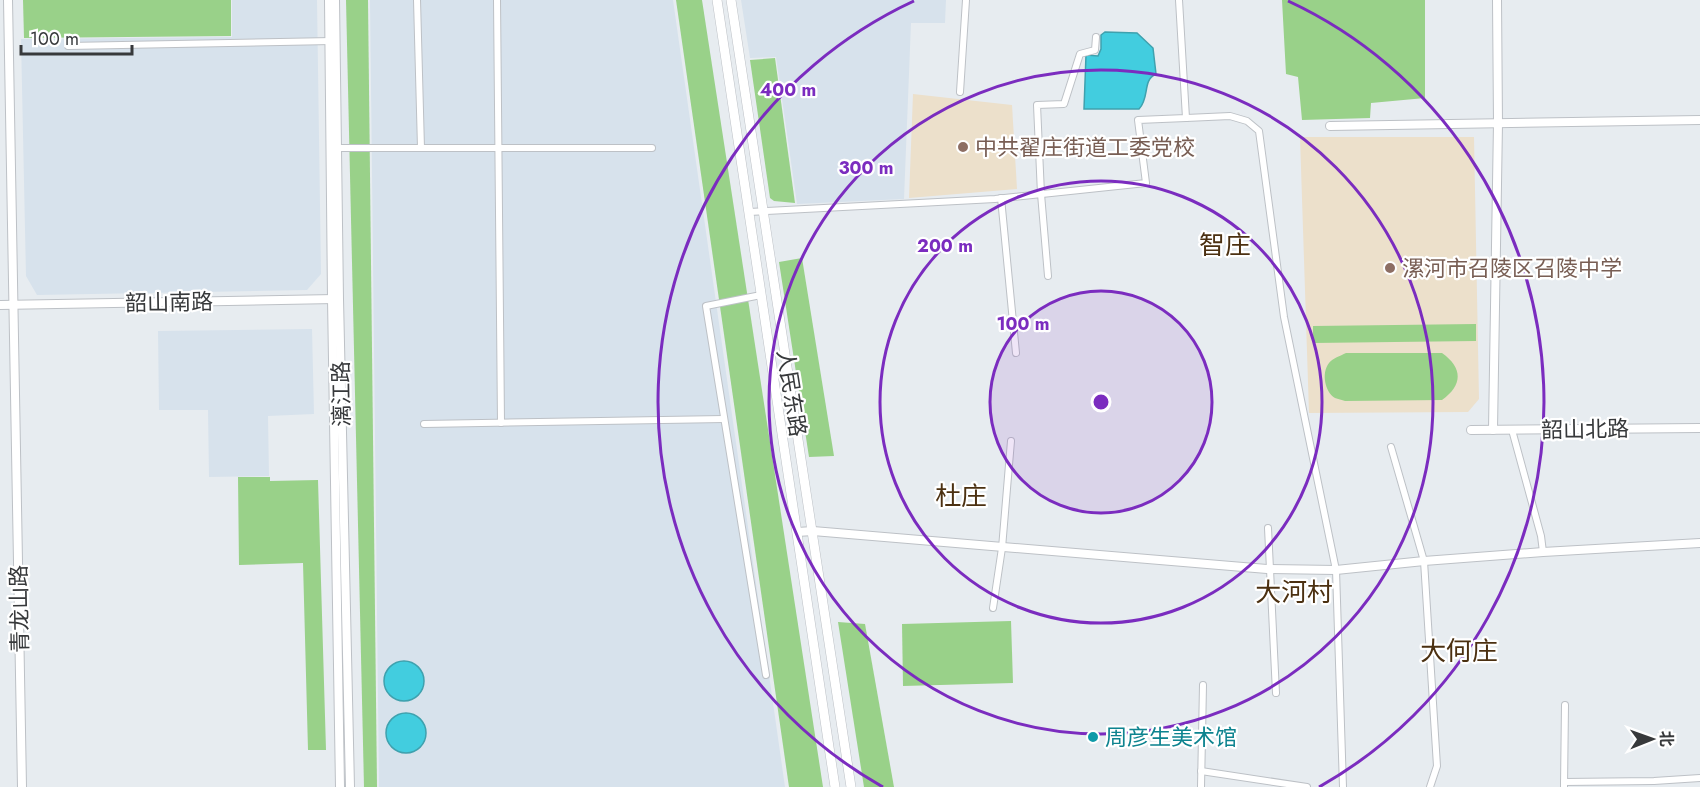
<svg xmlns="http://www.w3.org/2000/svg" width="1700" height="787" viewBox="0 0 1700 787" font-family="Jost,'Noto Sans SC',sans-serif">
<style>
.built{fill:#d7e2ec}
.education{fill:#ece0cb}
.green{fill:#99d189}
.water{fill:#42cddf;stroke:#3fa1ae;stroke-width:1.5}
.lines{fill:none;stroke-linecap:round;stroke-linejoin:round}
.street-casing{stroke:#bdc1c6;stroke-width:8}
.secondary-casing{stroke:#bdc1c6;stroke-width:10}
.primary-casing{stroke:#bdc1c6;stroke-width:10}
.street{stroke:#fff;stroke-width:6}
.secondary{stroke:#fff;stroke-width:8}
.primary{stroke:#fff;stroke-width:9}
.ring{fill:none;stroke:#7b2cbf;stroke-width:3}
.education-dot{fill:#8d6e63;stroke:#fff;stroke-width:2}
.culture-dot{fill:#0f9aa8;stroke:#fff;stroke-width:2}
.labels{text-anchor:middle;stroke-width:4.5;stroke-linejoin:round;paint-order:stroke}
.education-label{font-size:22px;fill:#785e54;stroke:#fff;text-anchor:start}
.street-label{font-size:22px;fill:#37393b;stroke:#fff}
.culture-label{font-size:22px;fill:#0d838f;stroke:#fff;text-anchor:start}
.quarter-label{font-size:26px;fill:#4b3011;stroke:#fff}
.centre{fill:#7b2cbf;stroke:#fff;stroke-width:3}
.ring-label{font-size:18px;text-anchor:middle;font-weight:bold;fill:#7b2cbf;stroke:#fff;stroke-width:4.5;stroke-linejoin:round;paint-order:stroke}
</style>
<rect width="100%" height="100%" fill="#e7ecf0"/>
<!-- built -->
<g class="built">
<polygon points="232,0 317,0 321,274 307,290 37,295 26,276 21,39 232,37"/>
<polygon points="370,0 673,0 785,787 379,787"/>
<polygon points="741,0 946,0 945,23 911,23 904,199 797,204 776,57 750,58"/>
<polygon points="312,329 314,414 268,416 269,476 209,477 208,410 159,410 158,331"/>
</g>
<!-- education -->
<g class="education">
<polygon points="913,94 1012,105 1017,189 909,198"/>
<polygon points="1300,137 1474,137 1479,399 1468,412 1309,413"/>
</g>
<!-- green -->
<g class="green">
<polygon points="23,0 231,0 231,36 24,38"/>
<polygon points="346,0 368,0 377,787 364,787"/>
<polygon points="676,0 702,0 823,787 789,787"/>
<polygon points="1282,0 1425,0 1425,98 1371,103 1370,118 1302,120 1298,77 1286,74"/>
<polygon points="775,58 795,203 774,201 770,198 750,60"/>
<polygon points="802,258 834,456 809,457 779,262"/>
<polygon points="1476,324 1476,341 1313,343 1313,326"/>
<path d="M1346,353H1442C1463,368 1463,385 1442,400L1345,401C1342,400 1338,399 1335,398C1325,392 1321,373 1329,363C1333,358 1340,356 1346,353Z"/>
<polygon points="238,477 270,477 270,481 318,480 326,750 308,750 303,563 239,565"/>
<polygon points="1011,621 1013,683 903,686 902,624"/>
<polygon points="838,622 865,624 894,787 864,787"/>
</g>
<!-- water -->
<g class="water">
<path d="M1105,32L1137,33L1153,48L1156,74C1142,80 1150,98 1139,109H1084L1086,55L1098,56L1101,49V35Z"/>
<circle cx="404" cy="681" r="20"/>
<circle cx="406" cy="733" r="20"/>
</g>
<g class="lines">
<!-- street casing -->
<g class="street-casing">
<g id="street">
<polyline points="417,0 421,148"/>
<polyline points="497,0 501,423"/>
<polyline points="68,46 332,41"/>
<polyline points="960,92 966,0"/>
<polyline points="1186,118 1230,116 1247,121 1259,131 1284,317 1336,570 1343,787"/>
<polyline points="337,148 652,148"/>
<polyline points="1001,198 1016,353"/>
<polyline points="749,212 995,199 1146,183 1138,120 1186,118 1179,0"/>
<polyline points="1048,276 1041,194 1037,105 1064,104 1080,54 1095,50 1096,37"/>
<polyline points="761,295 706,306 766,675"/>
<polyline points="424,424 724,419"/>
<polyline points="1512,430 1541,536 1543,552"/>
<polyline points="1391,447 1424,561 1437,766 1430,787"/>
<polyline points="1268,528 1276,693"/>
<polyline points="993,608 1002,548 1011,441"/>
<polyline points="1201,771 1307,787"/>
<polyline points="1564,782 1654,781 1700,778"/>
<polyline points="1201,787 1203,685"/>
<polyline points="1564,787 1565,705"/>
</g>
</g>
<!-- secondary casing -->
<g class="secondary-casing">
<g id="secondary">
<polyline points="8,0 22,787"/>
<polyline points="329,0 332,299 340,787"/>
<polyline points="335,0 339,299 350,787"/>
<polyline points="1330,126 1700,120"/>
<polyline points="0,305 335,299"/>
<polyline points="1471,430 1700,428"/>
<polyline points="1493,430 1498,123 1497,0"/>
<polyline points="797,532 813,531 1267,569 1336,570 1424,561 1543,552 1700,543"/>
</g>
</g>
<!-- primary casing -->
<g class="primary-casing">
<g id="primary">
<polyline points="717,0 835,787"/>
<polyline points="731,0 851,787"/>
</g>
</g>
<!-- street -->
<use href="#street" class="street"/>
<!-- secondary -->
<use href="#secondary" class="secondary"/>
<!-- primary -->
<use href="#primary" class="primary"/>
</g>
<!-- distance rings -->
<circle cx="1101" cy="402" r="111" fill="#7b2cbf" fill-opacity=".12"/>
<g class="ring">
<circle cx="1101" cy="402" r="111"/>
<circle cx="1101" cy="402" r="221"/>
<circle cx="1101" cy="402" r="332"/>
<path d="M883 787A442 442 0 0 1 914 1M1288 1A442 442 0 0 1 1319 787"/>
</g>
<!-- markers -->
<g class="education-dot">
<circle cx="963" cy="147" r="6"/>
<circle cx="1390" cy="268" r="6"/>
</g>
<circle class="culture-dot" cx="1093" cy="737" r="6"/>
<g class="labels">
<!-- education labels -->
<g class="education-label">
<text x="975" y="155">中共翟庄街道工委党校</text>
<text x="1402" y="276">漯河市召陵区召陵中学</text>
</g>
<!-- street labels -->
<g class="street-label">
<text transform="translate(169 302) rotate(-1)" y="8">韶山南路</text>
<text transform="translate(792 393) rotate(81)" y="8">人民东路</text>
<text transform="translate(341 394) rotate(-91)" y="8">漓江路</text>
<text transform="translate(1585 429) rotate(-1)" y="8">韶山北路</text>
<text transform="translate(19 609) rotate(-91)" y="8">青龙山路</text>
</g>
<!-- culture labels -->
<g class="culture-label">
<text x="1105" y="745">周彦生美术馆</text>
</g>
<!-- quarter labels -->
<g class="quarter-label">
<text x="1225" y="254">智庄</text>
<text x="961" y="505">杜庄</text>
<text x="1294" y="601">大河村</text>
<text x="1459" y="660">大何庄</text>
</g>
</g>
<circle cx="1101" cy="402" r="9" class="centre"/>
<g class="ring-label">
<text x="788" y="96">400 m</text>
<text x="866" y="174">300 m</text>
<text x="945" y="252">200 m</text>
<text x="1023" y="330">100 m</text>
</g>
<!-- north arrow -->
<g transform="translate(1652 739) rotate(89)" stroke="#ffffff" stroke-width="4.5" paint-order="stroke">
<path d="M0-4.5L10 22L0 15L-10 22Z" fill="#37393b"/>
<text y="-9" font-size="16" font-weight="bold" text-anchor="middle" fill="#37393b">北</text>
</g>
<!-- scale -->
<path d="M21 45v9h111v-9" fill="none" stroke="#37393b" stroke-width="3"/>
<text x="30" y="45" font-size="18" fill="#37393b" stroke="#ffffff" stroke-width="4.5" paint-order="stroke">100 m</text>
</svg>
